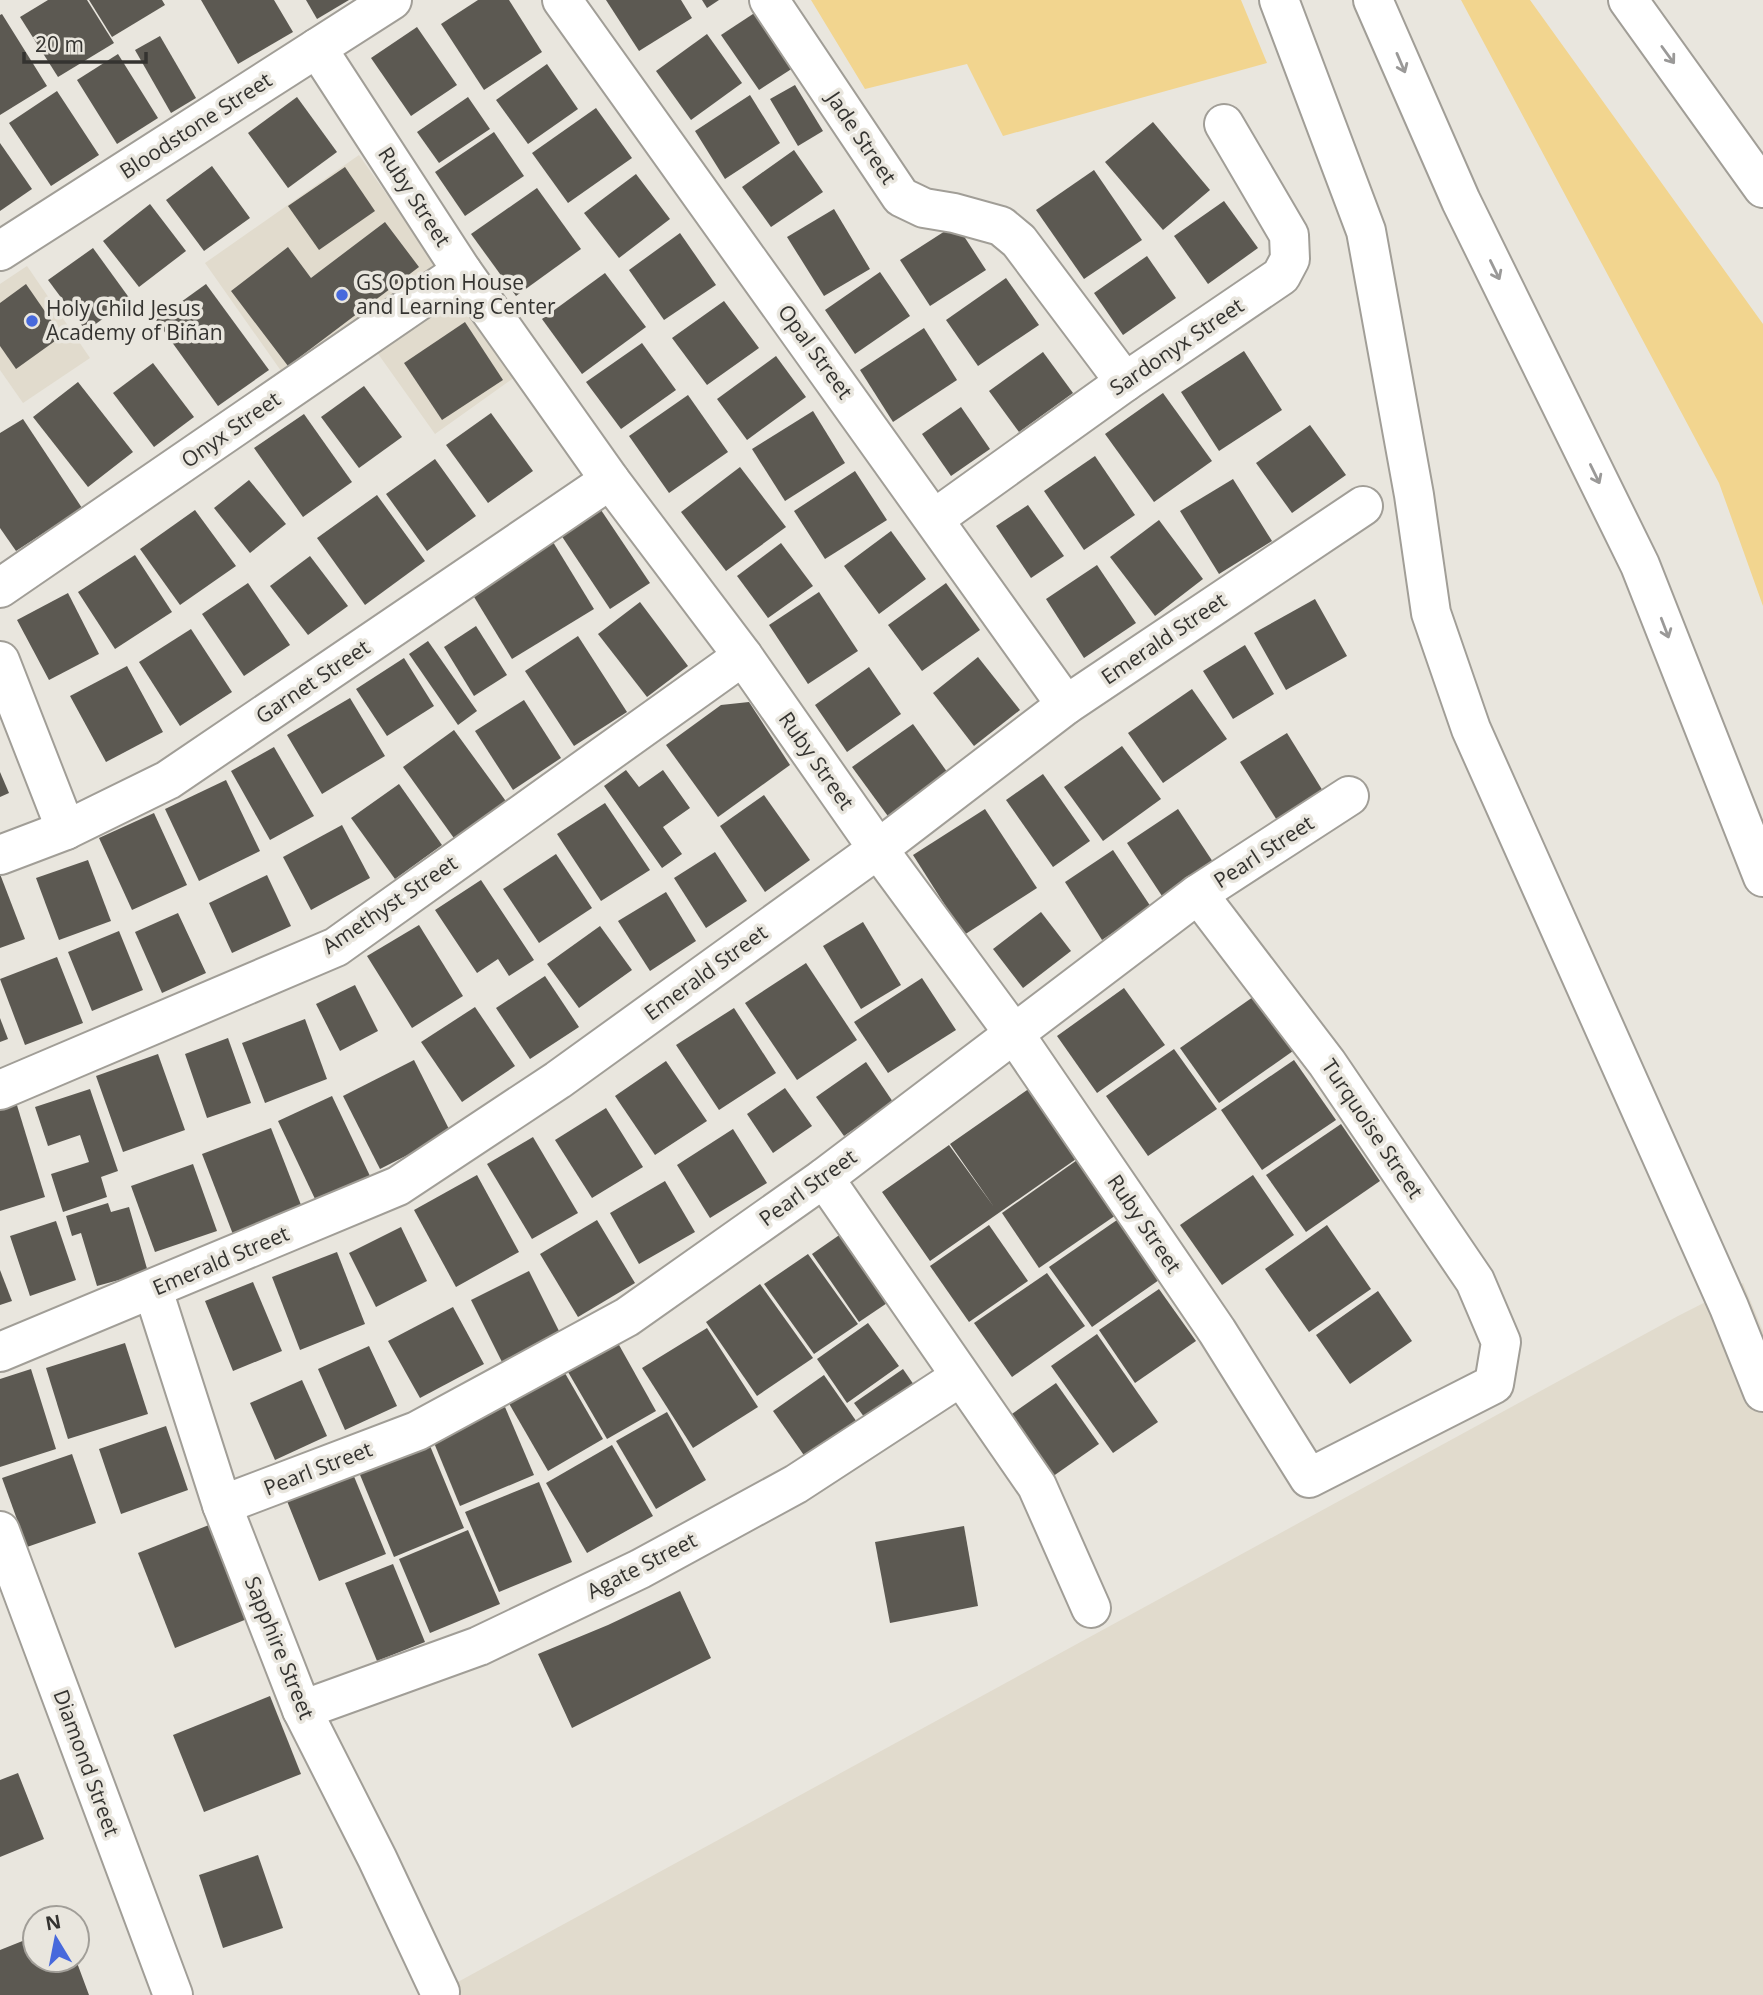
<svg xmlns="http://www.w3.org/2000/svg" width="1763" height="1995" viewBox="0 0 1763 1995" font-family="'Open Sans',sans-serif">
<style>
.built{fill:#e1dbcd}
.green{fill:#f2d58f}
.building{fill:#5c5952}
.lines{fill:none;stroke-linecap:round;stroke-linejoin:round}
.minor-casing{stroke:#a19e97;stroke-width:42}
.highway-casing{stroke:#a19e97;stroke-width:42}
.minor{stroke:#fff;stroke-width:38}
.highway{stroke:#fff;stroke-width:38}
.oneway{stroke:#9a9998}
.poi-dot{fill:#4769dc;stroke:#e9e6de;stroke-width:2.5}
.labels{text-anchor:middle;stroke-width:7;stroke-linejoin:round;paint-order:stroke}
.street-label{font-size:21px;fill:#343330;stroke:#e9e6de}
.poi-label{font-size:21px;fill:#343330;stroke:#e9e6de;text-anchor:start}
</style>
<rect width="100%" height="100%" fill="#e9e6de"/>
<!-- built -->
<g class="built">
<polygon points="359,155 515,377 435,434 359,327 286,378 205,263"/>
<polygon points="27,266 90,358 23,403 0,370 0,284"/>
<polygon points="1743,1283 1763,1331 1763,1995 434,1995 1678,1316"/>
</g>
<!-- green -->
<g class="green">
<polygon points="811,0 1241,0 1267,63 1003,136 967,64 865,89"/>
<polygon points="1461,0 1530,0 1763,324 1763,606 1719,483"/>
</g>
<!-- building -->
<g class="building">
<polygon points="48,0 87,0 114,43 58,77 20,17"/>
<polygon points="89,0 162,0 165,5 112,37"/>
<polygon points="201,0 274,0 293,32 238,64"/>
<polygon points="306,0 349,0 317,19"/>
<polygon points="478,0 509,0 542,52 484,90 441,24"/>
<polygon points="606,0 681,0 692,18 639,51"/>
<polygon points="702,0 719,0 707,8"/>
<polygon points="756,12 793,68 759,90 721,35"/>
<polygon points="2,14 47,86 0,115 0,15"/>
<polygon points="417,27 457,85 411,116 371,58"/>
<polygon points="707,34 742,83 691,120 656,71"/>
<polygon points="160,36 196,98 171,113 135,50"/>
<polygon points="118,54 158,118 117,144 77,80"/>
<polygon points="547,64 578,109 528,144 496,100"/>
<polygon points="795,85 823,131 798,146 770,99"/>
<polygon points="57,91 99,155 51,186 9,123"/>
<polygon points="750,95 780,143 725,179 695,131"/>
<polygon points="297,97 337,152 288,188 248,133"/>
<polygon points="468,97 490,129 439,163 417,132"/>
<polygon points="596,108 632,158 568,203 532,153"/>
<polygon points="1153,122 1210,190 1163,230 1105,162"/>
<polygon points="494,132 524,176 465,216 435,172"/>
<polygon points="0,143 32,189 0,211"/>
<polygon points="794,150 823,192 771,227 742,187"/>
<polygon points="212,166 250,218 204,251 166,200"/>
<polygon points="345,167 375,211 319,250 288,206"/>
<polygon points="1094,170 1142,240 1084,279 1036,210"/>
<polygon points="636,174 670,219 619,258 584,213"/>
<polygon points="537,188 581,249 516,296 471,234"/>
<polygon points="1224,201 1258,248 1208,284 1174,236"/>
<polygon points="150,204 186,251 139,287 103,241"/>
<polygon points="834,209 870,269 824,296 787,237"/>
<polygon points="385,222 419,267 288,366 231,291 288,247 311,278"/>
<polygon points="956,224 986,270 930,306 900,260"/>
<polygon points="680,233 716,285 664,320 629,270"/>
<polygon points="93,248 130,299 86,331 48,280"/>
<polygon points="1147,256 1176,298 1123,335 1094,293"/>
<polygon points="880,272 910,316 855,354 825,310"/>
<polygon points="605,273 646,327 582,374 542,319"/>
<polygon points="1006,278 1039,325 978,366 946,320"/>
<polygon points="26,284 62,336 16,369 0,346 0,303"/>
<polygon points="206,284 269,370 218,406 156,320"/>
<polygon points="724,301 759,348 707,385 672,338"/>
<polygon points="465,322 503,380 442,420 404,363"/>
<polygon points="924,328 957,380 893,422 860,370"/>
<polygon points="642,343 676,390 621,429 586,382"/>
<polygon points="1244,351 1282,410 1219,451 1181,392"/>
<polygon points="1043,352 1073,393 1019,432 989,391"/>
<polygon points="776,356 806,397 747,440 717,399"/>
<polygon points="153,363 194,417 154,447 113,393"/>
<polygon points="78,382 133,452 88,487 33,417"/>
<polygon points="364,386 402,437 359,468 321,417"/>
<polygon points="1163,393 1212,461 1154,502 1105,434"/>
<polygon points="688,395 728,452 669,493 629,436"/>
<polygon points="961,407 990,449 951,476 922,434"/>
<polygon points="813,411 845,463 785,501 752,449"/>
<polygon points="491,413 533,471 488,503 446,445"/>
<polygon points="304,414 352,482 303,517 254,448"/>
<polygon points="23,419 82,508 16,551 0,528 0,433"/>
<polygon points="1310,425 1346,475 1292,513 1256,463"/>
<polygon points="1095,456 1135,515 1084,550 1044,491"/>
<polygon points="435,459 476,516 427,551 386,494"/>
<polygon points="740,467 786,527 726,571 681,512"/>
<polygon points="855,471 887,520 825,559 794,511"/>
<polygon points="1233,479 1272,541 1219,574 1180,511"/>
<polygon points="249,480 286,524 250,553 214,508"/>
<polygon points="377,495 425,561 365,605 317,538"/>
<polygon points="1028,505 1064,556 1031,578 996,526"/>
<polygon points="195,510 236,566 180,605 140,549"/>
<polygon points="601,510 650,583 610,609 561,535"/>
<polygon points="1159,520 1203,579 1155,616 1110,557"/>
<polygon points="891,531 926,579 879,614 844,566"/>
<polygon points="553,542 594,609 512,659 471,592"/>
<polygon points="781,543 813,586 768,618 737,576"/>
<polygon points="135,555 172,612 115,649 78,592"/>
<polygon points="310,556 348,606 308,635 270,586"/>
<polygon points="1097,565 1136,623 1084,658 1046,599"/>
<polygon points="248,583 290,645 244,676 202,614"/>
<polygon points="946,583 980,630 922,671 888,625"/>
<polygon points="819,592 858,651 808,684 769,625"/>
<polygon points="68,593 99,654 49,680 17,620"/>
<polygon points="1315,599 1347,656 1286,690 1254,633"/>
<polygon points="640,602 688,666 647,697 598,634"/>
<polygon points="476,626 507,675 474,696 444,647"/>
<polygon points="191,629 232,692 180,726 139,662"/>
<polygon points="578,636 627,712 574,746 525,671"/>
<polygon points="428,641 477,711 458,725 409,654"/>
<polygon points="1245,645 1274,694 1233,719 1203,671"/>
<polygon points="978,657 1020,710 974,746 933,693"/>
<polygon points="404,658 434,706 387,736 356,689"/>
<polygon points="127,666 163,732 106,762 70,696"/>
<polygon points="869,667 901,714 847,752 815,705"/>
<polygon points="1192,689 1227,739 1163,783 1128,733"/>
<polygon points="350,698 385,756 322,794 287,735"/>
<polygon points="524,700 561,758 513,790 475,731"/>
<polygon points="749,702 790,765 718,817 666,745 721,705"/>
<polygon points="913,724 950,776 890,819 852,767"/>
<polygon points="454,730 508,804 456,841 403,767"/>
<polygon points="1287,733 1326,796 1280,825 1240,762"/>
<polygon points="1122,746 1161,799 1103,841 1064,787"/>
<polygon points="274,747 314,816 270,840 231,771"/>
<polygon points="626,770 639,787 663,770 690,808 663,827 682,854 662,868 604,786"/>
<polygon points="0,772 9,793 0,797"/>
<polygon points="1043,774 1090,841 1053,867 1006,800"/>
<polygon points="226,780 260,851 199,881 165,809"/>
<polygon points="399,784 442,845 395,879 351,818"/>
<polygon points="764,795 810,860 765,892 720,826"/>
<polygon points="605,803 650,870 601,901 557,834"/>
<polygon points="985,809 1037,888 964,935 913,855"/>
<polygon points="1178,809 1213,862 1162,896 1127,843"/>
<polygon points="154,813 187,885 132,910 99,838"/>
<polygon points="342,825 370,878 311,910 283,857"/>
<polygon points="1113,850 1151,907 1102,940 1065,882"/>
<polygon points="715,852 747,901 706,928 674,878"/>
<polygon points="556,854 592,908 539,943 503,889"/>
<polygon points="88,860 111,921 59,940 36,878"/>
<polygon points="0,874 25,939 0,948"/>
<polygon points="267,875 291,926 232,953 209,903"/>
<polygon points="481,880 534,960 509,976 498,959 477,973 435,910"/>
<polygon points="666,892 696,941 650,971 618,921"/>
<polygon points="1041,912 1071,951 1023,988 993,949"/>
<polygon points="178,913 206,973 162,993 135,932"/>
<polygon points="863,922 901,985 861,1009 823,946"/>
<polygon points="419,925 463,996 412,1028 367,956"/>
<polygon points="600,926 632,970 579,1008 547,964"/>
<polygon points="119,931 143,990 92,1011 68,952"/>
<polygon points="57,957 83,1023 25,1045 0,979"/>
<polygon points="806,963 857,1040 797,1080 745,1003"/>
<polygon points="545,976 579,1027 530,1059 496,1008"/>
<polygon points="922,978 956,1030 888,1073 854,1022"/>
<polygon points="355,985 378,1031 340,1051 316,1004"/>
<polygon points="1124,988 1165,1045 1097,1093 1057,1036"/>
<polygon points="1253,997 1293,1051 1219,1103 1180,1048"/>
<polygon points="475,1007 515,1066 462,1102 421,1042"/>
<polygon points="734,1008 776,1073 719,1110 676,1045"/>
<polygon points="0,1018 8,1039 0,1042"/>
<polygon points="305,1019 327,1079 265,1103 242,1043"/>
<polygon points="228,1038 251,1103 207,1118 185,1054"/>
<polygon points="1174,1049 1217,1109 1148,1156 1106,1096"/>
<polygon points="158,1054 185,1130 123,1152 96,1076"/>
<polygon points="414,1060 451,1133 380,1169 343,1096"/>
<polygon points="1294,1060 1336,1120 1262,1170 1221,1110"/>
<polygon points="666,1061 707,1121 655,1155 615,1096"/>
<polygon points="866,1062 893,1102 844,1136 816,1097"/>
<polygon points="785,1088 812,1126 773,1153 747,1114"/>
<polygon points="1030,1088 1079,1157 930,1261 882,1192 949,1145 994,1207 950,1144"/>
<polygon points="90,1089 118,1171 101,1177 107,1197 63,1212 51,1174 89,1162 80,1135 48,1146 35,1107"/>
<polygon points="332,1096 370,1176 316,1201 278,1121"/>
<polygon points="16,1102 45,1197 0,1211 0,1107"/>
<polygon points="606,1108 643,1167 592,1198 555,1140"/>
<polygon points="1341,1124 1380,1181 1306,1232 1266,1175"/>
<polygon points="271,1128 303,1210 234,1237 202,1154"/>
<polygon points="733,1129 767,1183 710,1218 677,1165"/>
<polygon points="533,1137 578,1213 532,1239 487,1164"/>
<polygon points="1080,1158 1119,1213 1039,1268 1002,1213"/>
<polygon points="193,1164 217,1231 155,1252 131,1186"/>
<polygon points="477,1175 519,1252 456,1287 414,1210"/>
<polygon points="1253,1175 1294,1235 1222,1285 1180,1225"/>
<polygon points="665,1181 695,1232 639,1264 610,1213"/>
<polygon points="108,1203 111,1212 129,1207 148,1272 97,1286 81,1233 72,1236 66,1216"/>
<polygon points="597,1220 635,1283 578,1317 540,1254"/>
<polygon points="1117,1220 1159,1280 1092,1327 1049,1267"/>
<polygon points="56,1221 76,1280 30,1296 10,1236"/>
<polygon points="989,1225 1028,1281 969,1322 930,1266"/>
<polygon points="1327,1225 1371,1289 1309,1332 1265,1269"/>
<polygon points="401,1227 427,1281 376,1307 349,1253"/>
<polygon points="848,1229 896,1297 859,1322 812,1254"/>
<polygon points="337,1252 365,1324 300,1350 272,1277"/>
<polygon points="808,1254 858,1324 814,1354 764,1284"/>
<polygon points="0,1270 12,1301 0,1305"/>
<polygon points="529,1271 561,1335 503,1364 471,1300"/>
<polygon points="1047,1273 1085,1326 1012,1377 974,1323"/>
<polygon points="253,1282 282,1351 233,1371 205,1301"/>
<polygon points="760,1284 813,1358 757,1396 706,1322"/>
<polygon points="1159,1289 1196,1341 1135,1383 1099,1330"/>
<polygon points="1378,1291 1412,1341 1350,1384 1316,1335"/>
<polygon points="453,1307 484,1364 420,1398 388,1341"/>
<polygon points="868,1323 899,1366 847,1403 817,1359"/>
<polygon points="707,1328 758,1407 693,1448 642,1368"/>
<polygon points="1097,1334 1158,1422 1113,1453 1051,1366"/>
<polygon points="614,1336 656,1411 607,1439 564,1365"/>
<polygon points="125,1343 148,1414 68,1439 46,1368"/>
<polygon points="369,1346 397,1406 345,1430 318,1369"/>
<polygon points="562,1368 603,1439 548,1471 507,1400"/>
<polygon points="31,1369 56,1449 0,1467 0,1379"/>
<polygon points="903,1369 923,1398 875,1432 854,1403"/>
<polygon points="824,1375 859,1425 808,1461 773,1411"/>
<polygon points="302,1380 327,1436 275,1460 250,1403"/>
<polygon points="1056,1383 1099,1444 1042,1484 999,1423"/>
<polygon points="505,1407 534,1475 460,1506 432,1438"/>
<polygon points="667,1412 706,1480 656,1509 616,1441"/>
<polygon points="166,1426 188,1490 121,1514 99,1449"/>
<polygon points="428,1441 464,1528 394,1557 358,1470"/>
<polygon points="612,1445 653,1516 587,1553 546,1483"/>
<polygon points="72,1454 96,1523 27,1547 2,1478"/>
<polygon points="353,1474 386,1554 319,1581 287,1501"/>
<polygon points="539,1482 572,1562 499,1592 465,1512"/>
<polygon points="214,1523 252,1617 175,1648 138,1553"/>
<polygon points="964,1526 978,1606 890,1623 875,1542"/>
<polygon points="468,1530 500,1604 430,1633 399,1559"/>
<polygon points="393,1564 425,1642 377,1661 345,1583"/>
<polygon points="680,1591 711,1658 572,1728 538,1654 608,1625"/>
<polygon points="270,1696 301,1774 204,1812 173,1735"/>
<polygon points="18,1773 44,1839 0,1857 0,1780"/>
<polygon points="258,1855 283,1928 223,1948 199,1875"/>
<polygon points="35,1936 35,1960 76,1960 89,1995 0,1995 0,1950"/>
</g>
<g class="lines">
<!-- minor casing -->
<g class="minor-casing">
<g id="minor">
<polyline points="562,0 1066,705"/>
<polyline points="769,0 901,197 924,208 954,213 1001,226 1019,241 1125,382"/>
<polyline points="1279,0 1366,231 1414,495 1431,613 1471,729 1729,1307 1763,1392"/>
<polyline points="317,48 462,271 610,480 743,656 878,849 1015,1035 1217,1331 1309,1478 1494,1384 1501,1342 1475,1281 1327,1063 1198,894"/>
<polyline points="0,251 392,0"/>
<polyline points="934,519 1125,382 1281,276 1290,259 1289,235 1224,124"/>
<polyline points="0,588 462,271"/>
<polyline points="0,661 66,830"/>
<polyline points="0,855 66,830 168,780 610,480"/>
<polyline points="0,1090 336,947 743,656"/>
<polyline points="824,1178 1037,1486 1091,1608"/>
<polyline points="153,1290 222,1505 302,1710 377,1858 440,1992"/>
<polyline points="0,1352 398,1186 558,1080 878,849 1066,705 1363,506"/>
<polyline points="222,1505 417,1431 627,1317 824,1178 1198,894 1349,796"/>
<polyline points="0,1531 173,1995"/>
<polyline points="302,1710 479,1646 640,1569 796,1484 960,1377"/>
</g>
</g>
<!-- highway casing -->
<g class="highway-casing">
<g id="highway">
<polyline points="1373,0 1461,201 1640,565 1763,877"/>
<polyline points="1628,0 1763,188"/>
</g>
</g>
<!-- minor -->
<use href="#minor" class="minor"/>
<!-- highway -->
<use href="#highway" class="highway"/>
</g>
<!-- one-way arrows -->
<defs><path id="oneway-shaft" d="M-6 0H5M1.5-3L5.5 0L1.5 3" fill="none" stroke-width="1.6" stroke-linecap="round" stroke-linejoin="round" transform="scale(1.75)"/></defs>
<g class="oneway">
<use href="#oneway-shaft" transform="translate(1668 55) rotate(54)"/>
<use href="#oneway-shaft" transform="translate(1401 63) rotate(67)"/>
<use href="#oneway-shaft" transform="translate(1495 270) rotate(64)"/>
<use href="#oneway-shaft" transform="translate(1595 474) rotate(64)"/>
<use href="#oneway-shaft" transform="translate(1665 628) rotate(69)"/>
</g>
<!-- markers -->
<g class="poi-dot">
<circle cx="342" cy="295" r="7"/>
<circle cx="32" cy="321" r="7"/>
</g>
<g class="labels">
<!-- street labels -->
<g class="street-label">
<text transform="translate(196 126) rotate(-33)" y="7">Bloodstone Street</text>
<text transform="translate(861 138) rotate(56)" y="7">Jade Street</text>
<text transform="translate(414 197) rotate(57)" y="7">Ruby Street</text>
<text transform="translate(1177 347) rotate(-34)" y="7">Sardonyx Street</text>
<text transform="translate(815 352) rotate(54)" y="7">Opal Street</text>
<text transform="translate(231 430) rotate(-35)" y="7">Onyx Street</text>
<text transform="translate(1164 639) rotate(-34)" y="7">Emerald Street</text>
<text transform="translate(313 682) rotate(-34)" y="7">Garnet Street</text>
<text transform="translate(816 761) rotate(55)" y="7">Ruby Street</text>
<text transform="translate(1264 852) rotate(-33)" y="7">Pearl Street</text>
<text transform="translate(390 905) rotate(-34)" y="7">Amethyst Street</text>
<text transform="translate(706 973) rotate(-36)" y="7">Emerald Street</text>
<text transform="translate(1372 1129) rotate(56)" y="7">Turquoise Street</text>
<text transform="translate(808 1188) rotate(-36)" y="7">Pearl Street</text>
<text transform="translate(1144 1224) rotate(56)" y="7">Ruby Street</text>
<text transform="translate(221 1261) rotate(-23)" y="7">Emerald Street</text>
<text transform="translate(318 1469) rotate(-21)" y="7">Pearl Street</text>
<text transform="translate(642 1566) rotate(-27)" y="7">Agate Street</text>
<text transform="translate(279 1648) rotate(68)" y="7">Sapphire Street</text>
<text transform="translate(86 1763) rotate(70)" y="7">Diamond Street</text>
</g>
<!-- poi labels -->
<g class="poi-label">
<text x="356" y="290">GS Option House<tspan x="356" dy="24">and Learning Center</tspan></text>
<text x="46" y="316">Holy Child Jesus<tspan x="46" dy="24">Academy of Biñan</tspan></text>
</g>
</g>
<!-- north arrow -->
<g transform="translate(56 1939) rotate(350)"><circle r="33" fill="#e9e6de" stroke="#a19e98" stroke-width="2"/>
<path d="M0-5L12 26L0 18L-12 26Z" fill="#4769dc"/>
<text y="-10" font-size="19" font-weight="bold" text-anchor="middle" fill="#343330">N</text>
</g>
<!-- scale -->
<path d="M24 52v10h122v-10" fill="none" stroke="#343330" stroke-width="3.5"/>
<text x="35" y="52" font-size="21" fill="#343330" stroke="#e9e6de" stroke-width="5" paint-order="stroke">20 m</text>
</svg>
